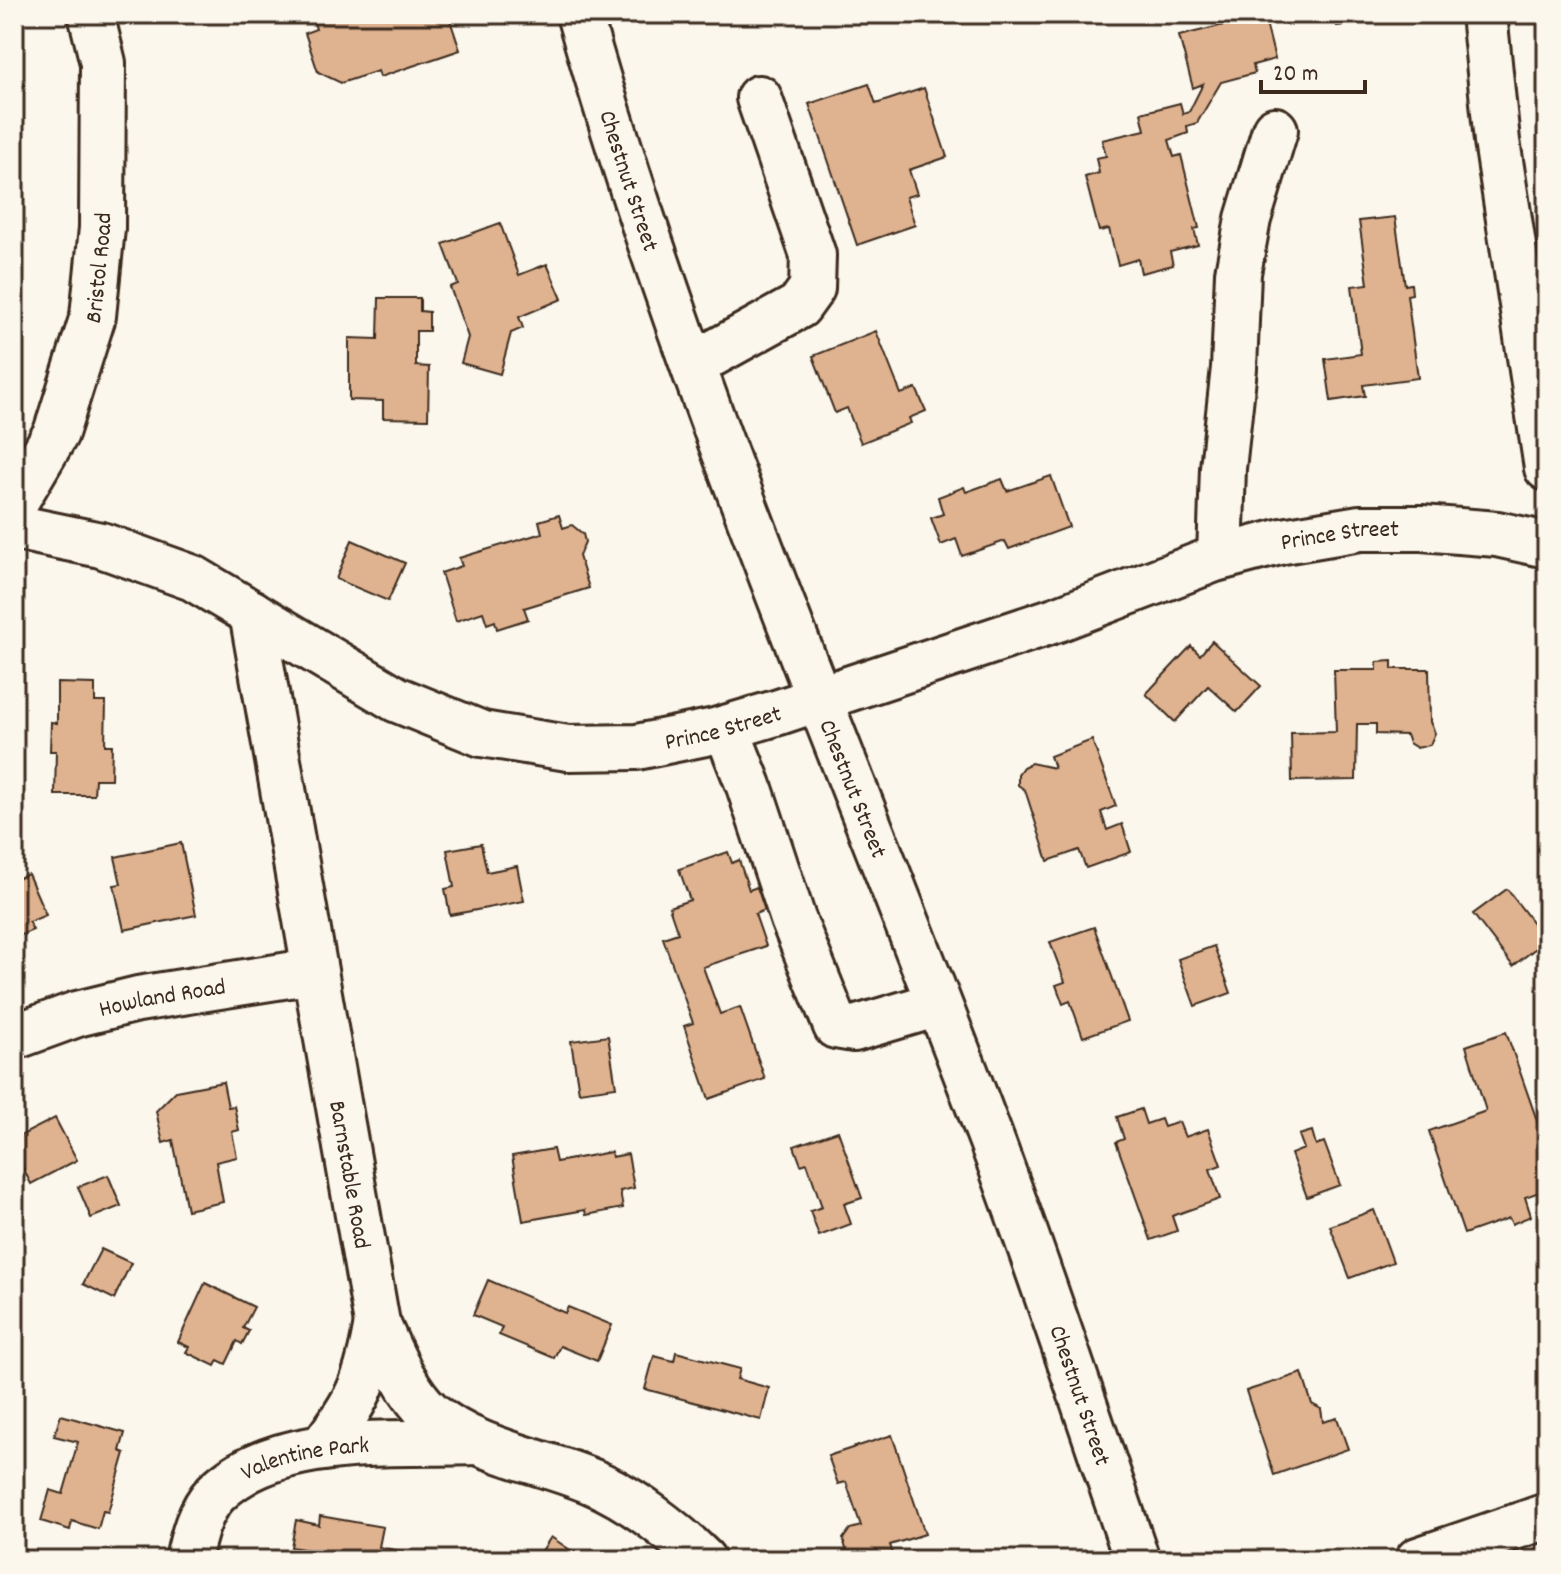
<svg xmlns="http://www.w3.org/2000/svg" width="1561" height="1574" viewBox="0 0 1561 1574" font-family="Dekko,sans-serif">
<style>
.building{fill:#dfb290;stroke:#3b2a1e;stroke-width:2}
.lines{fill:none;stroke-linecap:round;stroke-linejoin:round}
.minor-casing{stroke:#3b2a1e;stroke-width:50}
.major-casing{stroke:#3b2a1e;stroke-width:50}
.minor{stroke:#fbf7ec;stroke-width:44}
.major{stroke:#fbf7ec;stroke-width:44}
.labels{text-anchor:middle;stroke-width:7;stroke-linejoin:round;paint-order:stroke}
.street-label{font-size:24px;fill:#3b2a1e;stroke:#fbf7ec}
</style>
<rect width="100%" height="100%" fill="#fbf7ec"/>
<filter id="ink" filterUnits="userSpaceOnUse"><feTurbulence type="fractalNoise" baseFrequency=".0125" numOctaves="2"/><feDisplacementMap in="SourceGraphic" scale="16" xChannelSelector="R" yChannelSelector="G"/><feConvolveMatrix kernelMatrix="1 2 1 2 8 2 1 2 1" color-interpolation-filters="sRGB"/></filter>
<g filter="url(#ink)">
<!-- building -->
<g class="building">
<polygon points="311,14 448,14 460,50 380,77 378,71 341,83 318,72 305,33 316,29"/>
<polygon points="1336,14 1370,14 1371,22 1337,26"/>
<polygon points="1264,15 1275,59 1253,65 1255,73 1221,82 1197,123 1187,126 1188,133 1169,140 1174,157 1181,155 1199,228 1194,229 1198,245 1170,252 1173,265 1141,273 1138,259 1118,265 1109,229 1099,231 1085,177 1099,173 1096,158 1106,156 1102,140 1145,130 1141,113 1180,103 1183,114 1189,112 1203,84 1193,88 1179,36"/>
<polygon points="869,84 876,104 924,88 947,157 909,170 917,194 906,197 915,225 857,245 809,104"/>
<polygon points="1395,217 1405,285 1411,284 1412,294 1407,295 1418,378 1363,385 1365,396 1331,401 1325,359 1361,354 1352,286 1368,284 1359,221"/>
<polygon points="500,223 519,275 547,264 562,299 519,317 523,328 511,333 500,374 461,363 468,337 450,287 458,284 443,244"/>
<polygon points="379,298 420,298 420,311 429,312 429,331 416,331 416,366 429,367 428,419 383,418 383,401 349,400 349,338 378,339"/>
<polygon points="876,331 901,394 916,388 926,411 909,418 911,423 861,443 847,408 835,413 813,356"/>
<polygon points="1051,476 1069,527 1009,549 1005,541 962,556 956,539 941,545 931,518 943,514 938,497 964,487 966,492 1002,479 1007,491"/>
<polygon points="559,515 563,528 572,525 583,534 585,542 579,556 589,588 524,608 528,619 497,629 495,621 487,624 483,612 456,621 441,573 462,566 459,558 542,533 539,521"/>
<polygon points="352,540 405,563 388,601 336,579"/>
<polygon points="1212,641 1261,686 1237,712 1208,686 1175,722 1146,694 1191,646 1200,655"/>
<polygon points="1392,661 1392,669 1429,669 1430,722 1435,733 1430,745 1417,748 1409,743 1406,735 1376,734 1376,724 1357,724 1356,780 1292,781 1291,733 1336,732 1334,670 1377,670 1377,662"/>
<polygon points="57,683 95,684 95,702 106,702 105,745 112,745 111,779 95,779 94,795 55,795 56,751 50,751 51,722 57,723"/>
<polygon points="1092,740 1116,806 1101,812 1107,830 1122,824 1131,852 1086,868 1079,850 1048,861 1025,790 1018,785 1018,774 1023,767 1031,763 1054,768 1050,756"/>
<polygon points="181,843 196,915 124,930 114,885 121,884 115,857"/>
<polygon points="481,844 487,872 517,866 524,901 450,915 445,889 454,887 447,850"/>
<polygon points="728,852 732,863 739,860 749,890 757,887 765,910 755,914 766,946 703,967 720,1014 740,1007 765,1079 709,1099 684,1026 693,1023 663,938 678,933 669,907 690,900 679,869"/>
<polygon points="28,874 46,915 29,922 33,930 14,938 14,880"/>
<polygon points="1507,889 1546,940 1513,966 1473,914"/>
<polygon points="1094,927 1128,1021 1083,1037 1070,1001 1063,1004 1056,985 1065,982 1050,942"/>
<polygon points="1214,946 1231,993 1195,1006 1178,959"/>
<polygon points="1506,1032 1547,1149 1547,1198 1544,1199 1542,1191 1525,1197 1531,1216 1512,1224 1509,1218 1464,1234 1429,1131 1486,1111 1466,1046"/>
<polygon points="608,1036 616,1087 579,1092 571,1041"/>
<polygon points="223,1082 228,1107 234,1106 239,1130 232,1132 237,1157 216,1162 223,1202 187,1210 173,1140 163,1143 156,1111 176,1091"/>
<polygon points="1141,1109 1146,1124 1161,1119 1164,1127 1179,1122 1185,1137 1208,1129 1221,1165 1210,1169 1220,1199 1172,1216 1177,1231 1151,1240 1116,1142 1124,1139 1117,1117"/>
<polygon points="55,1118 77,1160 31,1184 14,1151 14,1139"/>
<polygon points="838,1131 862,1198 844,1204 851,1224 819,1236 810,1211 822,1207 807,1163 801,1165 794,1146"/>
<polygon points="1312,1131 1316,1145 1324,1142 1340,1185 1307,1197 1291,1154 1304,1149 1299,1135"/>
<polygon points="553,1149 556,1162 611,1152 612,1157 628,1154 634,1188 620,1191 623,1208 586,1215 585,1210 523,1221 512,1156"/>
<polygon points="108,1175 121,1206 91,1218 78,1187"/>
<polygon points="1374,1210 1393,1262 1350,1278 1330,1226"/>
<polygon points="101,1249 131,1263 114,1299 83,1284"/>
<polygon points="488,1280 565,1313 568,1307 612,1325 597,1361 560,1346 554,1358 499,1335 502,1327 473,1315"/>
<polygon points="205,1283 254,1307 243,1328 249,1331 242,1344 237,1341 226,1364 218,1360 215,1366 186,1352 189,1347 178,1342"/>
<polygon points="676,1352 740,1369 737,1379 769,1388 761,1420 645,1389 654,1356 674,1361"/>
<polygon points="1302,1373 1312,1404 1321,1409 1323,1422 1337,1418 1348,1449 1274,1475 1246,1391"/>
<polygon points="61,1415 125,1433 120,1451 125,1453 108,1512 103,1511 98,1529 72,1521 70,1530 41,1521 50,1490 63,1494 78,1442 54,1436"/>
<polygon points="892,1435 925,1534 890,1545 895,1560 861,1560 859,1554 847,1552 843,1539 850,1529 861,1526 846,1482 838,1484 828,1456"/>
<polygon points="320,1516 383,1527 379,1547 401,1551 399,1560 328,1560 313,1557 315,1551 291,1547 296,1520 319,1525"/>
<polygon points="551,1537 585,1560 536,1560"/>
</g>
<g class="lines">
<!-- minor casing -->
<g class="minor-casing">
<g id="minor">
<polyline points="1484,14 1497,141 1547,468"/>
<polyline points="694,364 799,306 812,288 813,255 759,98"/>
<path id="s1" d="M14,504L56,433L93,316L102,228L103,63L91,14"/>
<path id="s2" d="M14,527L101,545L193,578L396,699L482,734L568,748L637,747L715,731L779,712L1058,619L1215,559L1283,541L1360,528H1422L1497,534L1547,545"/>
<polyline points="1220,557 1223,468 1234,368 1238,273 1248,219 1275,130"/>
<path id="s3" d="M252,613L377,1323C390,1351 406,1392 430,1413C476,1452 539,1459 593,1482C630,1497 675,1532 703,1560"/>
<polyline points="726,728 749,786 793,919 836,1026 854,1029 938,1004"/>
<path id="s4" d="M14,1037L77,1014L138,999L314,971"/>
<path d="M322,1448C358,1401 367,1382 377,1323"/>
<path id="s5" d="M188,1560C193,1537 199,1511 216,1493C276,1433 396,1445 474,1442"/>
<polyline points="1418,1560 1547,1516"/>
</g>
</g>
<!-- major casing -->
<g class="major-casing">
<g id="major">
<path id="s6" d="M579,14C688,398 850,766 991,1139C1043,1278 1089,1419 1137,1560"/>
</g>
</g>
<!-- minor -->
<use href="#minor" class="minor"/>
<!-- major -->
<use href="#major" class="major"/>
</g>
</g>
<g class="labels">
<!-- street labels -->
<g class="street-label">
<text dy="8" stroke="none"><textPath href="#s6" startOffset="174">Chestnut Street</textPath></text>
<text dy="8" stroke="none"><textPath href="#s1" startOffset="254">Bristol Road</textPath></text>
<text dy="8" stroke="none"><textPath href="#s2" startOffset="1408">Prince Street</textPath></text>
<text dy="8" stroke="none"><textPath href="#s2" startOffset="760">Prince Street</textPath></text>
<text dy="8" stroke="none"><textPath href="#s6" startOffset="822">Chestnut Street</textPath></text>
<text dy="8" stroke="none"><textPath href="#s4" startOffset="154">Howland Road</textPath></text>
<text dy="8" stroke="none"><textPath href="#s3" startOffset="570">Barnstable Road</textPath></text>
<text dy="8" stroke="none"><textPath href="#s6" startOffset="1470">Chestnut Street</textPath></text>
<text dy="8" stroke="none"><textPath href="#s5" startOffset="172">Valentine Park</textPath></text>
</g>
</g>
<!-- margin -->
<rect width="1561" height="1574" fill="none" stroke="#fbf7ec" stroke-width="48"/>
<rect x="24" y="24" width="1513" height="1526" fill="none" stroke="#3b2a1e" stroke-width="3" filter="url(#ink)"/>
<!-- scale -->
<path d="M1261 80v12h104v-12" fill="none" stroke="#3b2a1e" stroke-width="4"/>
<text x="1273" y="80" font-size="24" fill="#3b2a1e" stroke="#fbf7ec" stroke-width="6" paint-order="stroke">20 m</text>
</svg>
